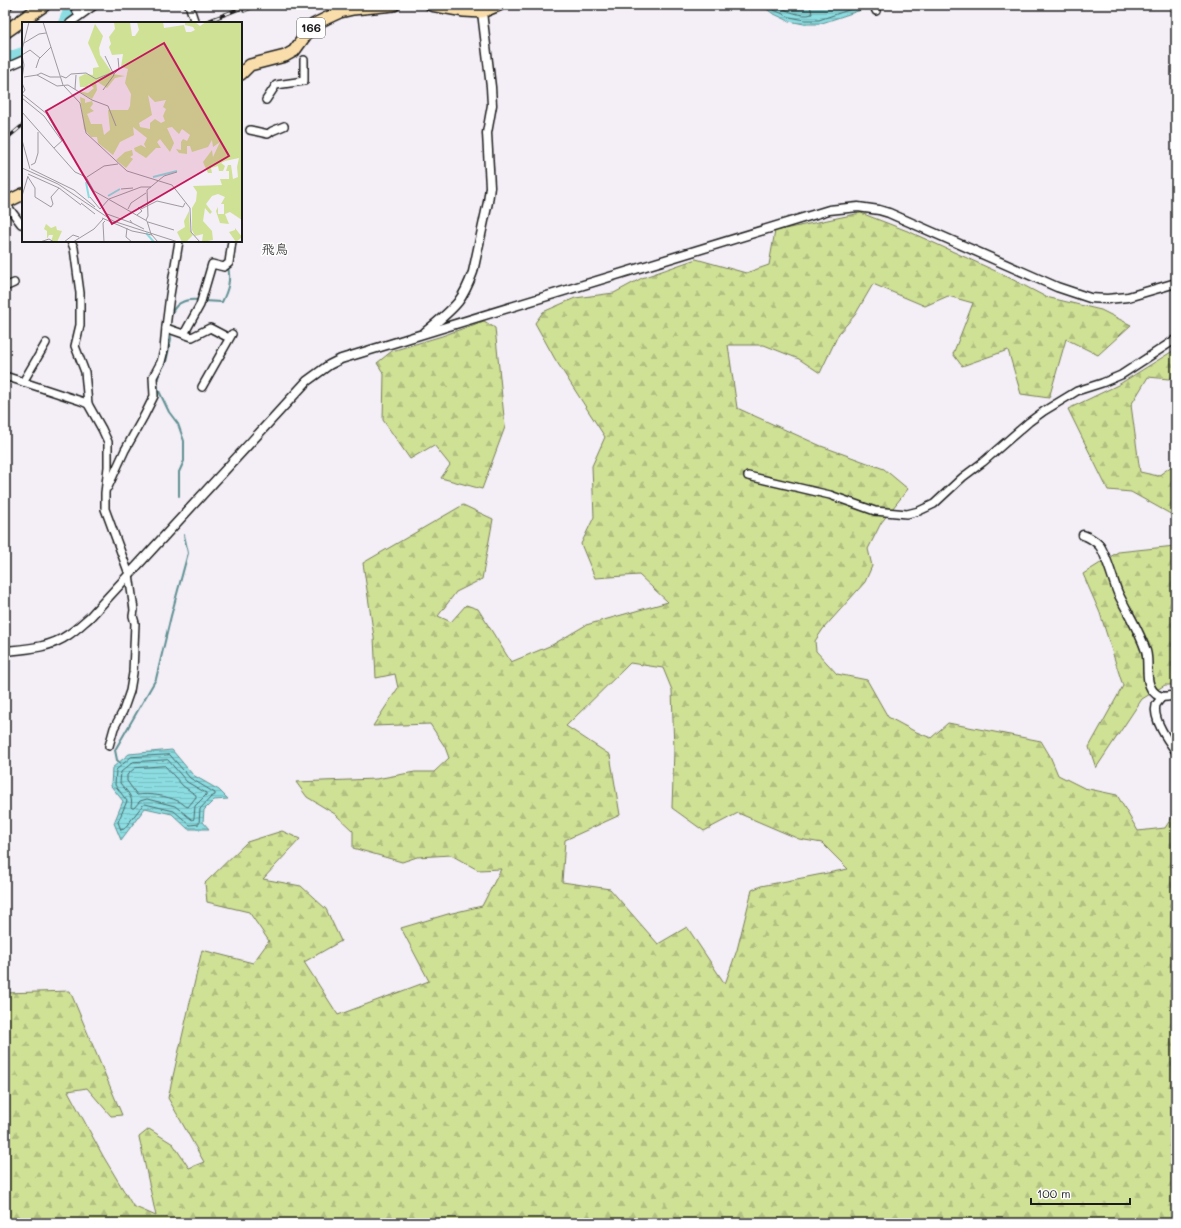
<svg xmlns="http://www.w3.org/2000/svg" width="1181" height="1228" viewBox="0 0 1181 1228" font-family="Mali,'Klee One',sans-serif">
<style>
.forest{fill:url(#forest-firs);stroke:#767e58;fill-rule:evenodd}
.water{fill:url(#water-rules);stroke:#5f9093}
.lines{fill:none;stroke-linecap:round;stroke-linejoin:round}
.shore{stroke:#49696b;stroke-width:1}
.stream{stroke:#5f9093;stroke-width:2}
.river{stroke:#8cdde2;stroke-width:12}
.minor-casing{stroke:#1c1c1c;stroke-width:10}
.tertiary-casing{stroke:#1c1c1c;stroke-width:11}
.trunk-casing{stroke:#1c1c1c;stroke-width:14}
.motorway-casing{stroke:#1c1c1c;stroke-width:15}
.minor{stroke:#fff;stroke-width:7}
.tertiary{stroke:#fff;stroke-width:8}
.trunk{stroke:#f9deab;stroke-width:11}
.motorway{stroke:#f9deab;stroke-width:12}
.rail-casing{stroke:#1c1c1c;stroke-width:3.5}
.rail{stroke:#fff;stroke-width:2;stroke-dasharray:6;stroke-linecap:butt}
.labels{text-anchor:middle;stroke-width:3;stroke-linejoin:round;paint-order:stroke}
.shield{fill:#fff;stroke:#606060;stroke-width:1}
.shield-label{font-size:12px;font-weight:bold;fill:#1c1c1c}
.neighbourhood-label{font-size:14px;fill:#1c1c1c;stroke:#fff}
.inset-river{fill:none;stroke:#8cdde2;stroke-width:2}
.inset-road{fill:none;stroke:#9e9a9f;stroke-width:1}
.view{fill:#c2185b;fill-opacity:0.15;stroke:#c2185b;stroke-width:2}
.inset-edge{fill:none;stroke:#1c1c1c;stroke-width:2}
</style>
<defs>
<pattern id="forest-firs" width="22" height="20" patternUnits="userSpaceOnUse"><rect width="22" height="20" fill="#cfe195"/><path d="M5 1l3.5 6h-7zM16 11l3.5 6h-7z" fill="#b1c080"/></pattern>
<pattern id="water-rules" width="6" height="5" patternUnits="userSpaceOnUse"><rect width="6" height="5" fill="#8cdde2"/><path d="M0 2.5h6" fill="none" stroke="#78bdc1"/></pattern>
</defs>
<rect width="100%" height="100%" fill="#f4eef6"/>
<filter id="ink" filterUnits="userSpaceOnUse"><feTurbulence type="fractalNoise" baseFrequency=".025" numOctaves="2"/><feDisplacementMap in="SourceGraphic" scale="8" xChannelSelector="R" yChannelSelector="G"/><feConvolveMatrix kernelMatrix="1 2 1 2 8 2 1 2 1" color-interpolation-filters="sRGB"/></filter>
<g filter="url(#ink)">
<!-- forest -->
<g class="forest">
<path d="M861,213L910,232L1002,274L1046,297L1101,310L1131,325L1098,355L1066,339L1049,398L1021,394L1008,350L962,366L953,354L973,303L948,296L925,306L873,284L855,315L839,333L820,373L799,359L764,345H728L737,408L821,446L884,469L908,489L881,523L868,549L872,566L865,582L823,629L815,641L816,651L837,674L867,680L888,717L914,731L931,738L948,723L1041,741L1050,756L1058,775L1084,788L1117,795L1138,831L1165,828L1176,811V1223H5V993L70,991L122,1115L111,1116L87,1088L68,1091L103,1156L133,1206L156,1216L139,1137L149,1129L173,1144L189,1168L204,1162L168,1098L202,950L253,963L269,941L249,912L207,902L205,883L247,842L282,831L300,839L263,879L301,886L326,909L341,941L304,962L338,1015L429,981L401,928L448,914L482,906L501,869L478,870L451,855L417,857L402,862L353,848V831L335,814L307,797L296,782L376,779L415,772H434L449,758L445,747L430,724L373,726L398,688L395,674L376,678L374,637L363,563L463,505L493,519L482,579L456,592L438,616L451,622L466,605L478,609L511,662L552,645L586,625L668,602L639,575L595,578L581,544L594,517L592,466L605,437L555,359L535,323L543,312L575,298L614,293L642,278L696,259L746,273L769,265L775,231ZM630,663L663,668L672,690L674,750L672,808L704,831L738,813L799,839L822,843L848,869L761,886L752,890L737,950L725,984L687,927L658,944L610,889L562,882L565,840L620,815L610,755L566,726Z"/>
<polygon points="484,321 495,328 505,427 482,489 441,478 450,465 434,445 410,459 383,420 384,374 377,363 392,351 442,336"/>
<polygon points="1176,349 1176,374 1169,379 1148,377 1131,405 1140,472 1158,476 1176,463 1176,517 1131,492 1108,490 1068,409 1118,385"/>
<polygon points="1176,544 1176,685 1165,685 1142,699 1096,768 1089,747 1123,686 1100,613 1083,574 1118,552 1175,546"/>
</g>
<!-- water -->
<g class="water">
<polygon points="761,5 799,5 821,7 830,5 876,5 819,24 804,24 789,21 772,13"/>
<polygon points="172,750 193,775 219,790 228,799 214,800 204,810 203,822 209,829 188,829 172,814 145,808 121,840 114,823 123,801 111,786 112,768 129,754"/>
</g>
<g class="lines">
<!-- shore -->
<g class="shore">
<polyline points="768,5 774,10 790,17 805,20 819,20 863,5"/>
<path d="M776,5C785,10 802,18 812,14L810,5"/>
<polygon points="170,755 190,778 215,793 215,795 211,797 200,809 199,824 190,825 174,811 145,804 142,806 124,829 121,830 118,822 127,801 115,785 116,770 131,757"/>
<path d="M168,760L187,782L206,793V795L195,806L194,818L193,820L191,819L175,806L147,799L140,801L134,808H132L131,807C134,796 126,791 120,783L121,772L133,762Z"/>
<path d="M165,766L183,786L196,795V797L188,807C184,806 182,802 178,801C167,796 149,793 137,795L127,781V775L135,768Z"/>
</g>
<!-- stream -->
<g class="stream">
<polyline points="339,7 344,5"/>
<polyline points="284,51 293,44"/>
<polyline points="227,254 228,241"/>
<path d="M203,301L222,302C228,290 231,280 228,267"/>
<path d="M170,328C169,308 179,298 199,300"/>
<polyline points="170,332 171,339 166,362 159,374 157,382 158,389 169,412 178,424 184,441 184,461 179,472 179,496"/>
<polyline points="120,763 117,760 115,750 156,679 171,616 188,553 184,535"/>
</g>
<!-- river -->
<g class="river">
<polyline points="64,23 69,11 80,5"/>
<polyline points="5,59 23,53"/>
</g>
<!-- minor casing -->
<g class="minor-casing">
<g id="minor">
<polyline points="189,5 195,23"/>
<polyline points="874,5 876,11"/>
<polyline points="5,8 9,5"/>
<polyline points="70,23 95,5"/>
<polyline points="5,68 23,60"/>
<polyline points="266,100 276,85 304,81 304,60"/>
<polyline points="250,130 268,134 272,131 284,126"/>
<polyline points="5,209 9,208 21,224 23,223"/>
<polyline points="71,241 74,248 80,293 80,325 75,346 85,372 88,404"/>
<polyline points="5,287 14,283"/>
<polyline points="166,328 192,337 210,328 229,338"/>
<polyline points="184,334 200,305 212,264 224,267 229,263 232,241"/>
<polyline points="5,376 81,401 88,404 102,429 108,442 108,467 105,493 105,509 129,574 134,610 133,616 135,623 133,673 130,691 123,711 114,728 109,746"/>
<polyline points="23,382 46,343"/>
<polyline points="202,387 232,334"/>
<polyline points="748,476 830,495 875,511 907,514 919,511 934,504 963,477 983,462 1029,422 1044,411 1077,391 1102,383 1121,375 1176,339"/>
<polyline points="108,487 125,450 144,416 154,396 153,377 161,362 164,350 166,327 170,295 179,241"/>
<path d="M1162,697C1160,700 1157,703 1156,705C1152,719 1168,741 1176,752"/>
</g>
</g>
<!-- tertiary casing -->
<g class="tertiary-casing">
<g id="tertiary">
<polyline points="74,5 79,14"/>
<path d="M425,332C436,323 449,313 458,302C465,293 469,283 473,272L488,202L490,187L487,133L492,105L491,87L482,12"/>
<path d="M1083,535C1089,537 1094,540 1099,545C1106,553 1113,581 1118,593C1127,612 1139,630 1146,651C1150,664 1143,684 1156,694C1162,699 1169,696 1176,695"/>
<path d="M5,651C26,649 50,648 68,635C76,630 83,623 90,617L307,381L329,365L341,359L829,210L858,207L879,210L889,213L1057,287L1090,298L1107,299L1128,297L1176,283"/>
</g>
</g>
<!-- trunk casing -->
<g class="trunk-casing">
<g id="trunk">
<polyline points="431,5 464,11 482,12 499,5"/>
<polyline points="241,74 250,65 285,56 294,51 313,25 327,18 340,12 353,9 394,5"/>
<polyline points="5,203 23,194"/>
</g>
</g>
<!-- motorway casing -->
<g class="motorway-casing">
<polyline id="motorway" points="5,32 44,5"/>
</g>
<!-- minor -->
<use href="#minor" class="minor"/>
<!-- tertiary -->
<use href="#tertiary" class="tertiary"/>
<!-- trunk -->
<use href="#trunk" class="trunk"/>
<!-- motorway -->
<use href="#motorway" class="motorway"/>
<!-- rail casing -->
<g class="rail-casing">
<g id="rail">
<polyline points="244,11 258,5"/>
<polyline points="203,23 249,5"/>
<polyline points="5,140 23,125"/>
</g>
</g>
<!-- rail -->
<use href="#rail" class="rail"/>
</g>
</g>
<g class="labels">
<!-- shield labels -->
<rect class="shield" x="297" y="18" width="28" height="20" rx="3"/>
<g class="shield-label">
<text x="311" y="32">166</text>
</g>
<!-- neighbourhood labels -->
<g class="neighbourhood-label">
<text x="275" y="254">飛鳥</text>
</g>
</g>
<!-- overview -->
<g transform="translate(22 22)">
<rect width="220" height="220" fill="#f4eef6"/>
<path d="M92,0H108L110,14H113L117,8L115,0H141L142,6L162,3L164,10H169L173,8L171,5L163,3V0H173L178,4L184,0H220V198L208,190L203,192L207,202L198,201L194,189L196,185V192H202V182H199L203,175L196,172L190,174L184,182L190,190L188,192L183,186L181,199L190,209L191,218L180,220L181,212L173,214L170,208V186L174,179L175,170L171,164L200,163L198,157H207V149H204L206,143H209L211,157L216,155L215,145L217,136L203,139L199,141L203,144L201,149H197L196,144L189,146L190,151H186L181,140L190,128L191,135L198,120L191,125L190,118L186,125L170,130L168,124H165V132L157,131L154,127L159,128V120L161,117L165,119L168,113L160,107L157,112L150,105L145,106L152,121L148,130L138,117L135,120L139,126H134L124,136L113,129L112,126L119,123L124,126L122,122L125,116L111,105L112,113L98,120L91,133L76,121L75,115H69L62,107L58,75L63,77V81L70,79L71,82L68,86L72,89L65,92L66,94L69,102H80L82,113L88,108L86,88H106L108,84L109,72L103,61L106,47L99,45L101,32L90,33L87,25L89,22L87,15L93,7ZM126,73L133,80L144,78L141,85L144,87L141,94L143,99L139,101L133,97L128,101V107L118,105L117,101L130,93ZM73,2L81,14L77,26L78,33L91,52L103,54L93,56L85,66L74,59L75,68L70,77L56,69L66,71L72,66L67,62L65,65H58L57,55L63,52L71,53V46L77,45L66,21ZM110,128L111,133L108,135L111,137L104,146L94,138L103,130ZM167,189L168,207L171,213L164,220H160L155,210L163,205L162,199ZM24,202L29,206L34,204L35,208L40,209L35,220H29L31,213H27L25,217V209L22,207ZM213,206L220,215L214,220L207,210L213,208Z" fill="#cfe195" fill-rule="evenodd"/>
<path class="inset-river" d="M131,155L155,149M64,160L67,176M86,174L98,167M124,211L132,220"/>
<path class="inset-road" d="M21,0L41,63M2,21L17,12L24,11M0,28L7,0M0,33L2,43L0,57M0,33L8,28L18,36M14,46L17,37L29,25M92,52L97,47L96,36M15,53L19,51L28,55H38M39,54L44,56L49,52L64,51L74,57L91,50M2,55L15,53L35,64L46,63L70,78L86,84L94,104M0,61L3,68L0,72M42,64L58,81L64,111L105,149L150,163L168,186L169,210L178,220M53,67L54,53M81,68L92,53L83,34M0,72L25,92L34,108M0,76L22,94L40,119M0,90L53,150L64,155L72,169L125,199L129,212L136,220M0,118L8,147M32,126L42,117M9,143L13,141L16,131V110M0,146L36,162L91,199L156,220M9,147L52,168L73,185M6,152L37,166L59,183M6,155L13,166V175L29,185L31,182L29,175L37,166M65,155L82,144L96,142M99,167L111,166M0,174L6,154M68,175L78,187M59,181L73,192M78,187L87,177L119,165H129M106,187L109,181L124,171M119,187L135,179L161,185L163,181M85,192L110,201L108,198M115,193L120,189L116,185M80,196L110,209L130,213M124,198L126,194L125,168L142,154L155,150M126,200L152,208M110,201L122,207M105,206L104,215L110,220M18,220L27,217L32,220M42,220L51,213L57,215M51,220L72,207L81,197M82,220L81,201L83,199"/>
<path class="view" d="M142,21L207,134L90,202L24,89Z"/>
<rect width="220" height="220" class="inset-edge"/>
</g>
<!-- margin -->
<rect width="1181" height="1228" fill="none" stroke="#fff" stroke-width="20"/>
<rect x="10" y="10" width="1161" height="1208" fill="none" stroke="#1c1c1c" stroke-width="1.5" filter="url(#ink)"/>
<!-- scale -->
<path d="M1031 1198v6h99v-6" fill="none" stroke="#1c1c1c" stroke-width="2"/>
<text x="1037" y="1198" font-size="12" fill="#1c1c1c" stroke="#ffffff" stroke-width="3" paint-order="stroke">100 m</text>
</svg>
